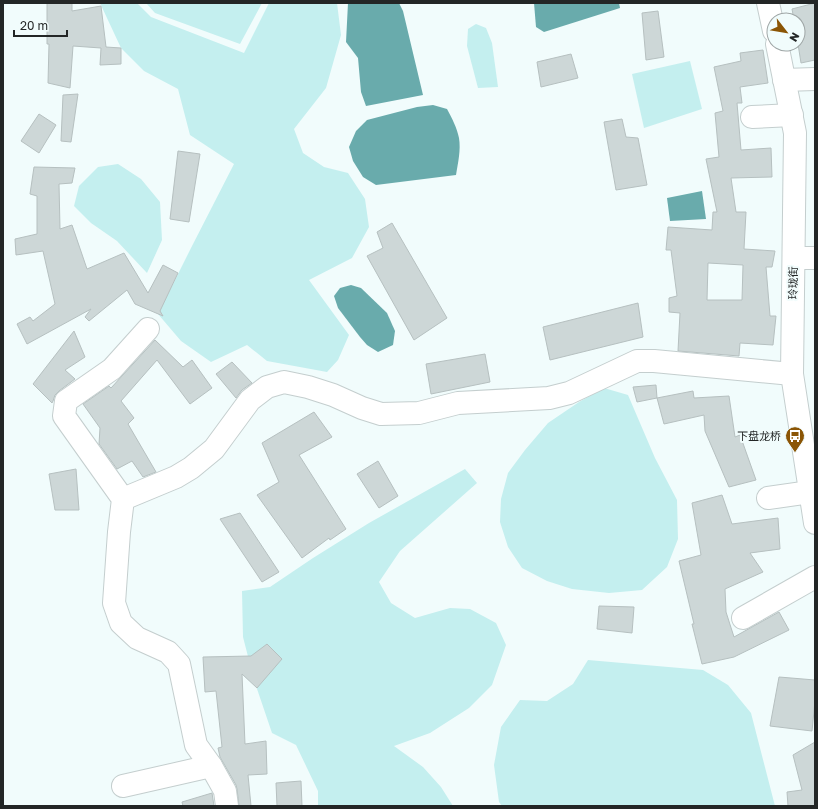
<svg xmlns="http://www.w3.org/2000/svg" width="818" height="809" viewBox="0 0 818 809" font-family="'Golos Text','Noto Sans SC',sans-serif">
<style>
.green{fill:#c4efef}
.water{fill:#69abac}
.building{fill:#cdd7d7;stroke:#b6c0c0;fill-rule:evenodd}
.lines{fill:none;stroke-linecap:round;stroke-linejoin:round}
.minor-casing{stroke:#c4cece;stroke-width:24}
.minor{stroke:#fff;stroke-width:22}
.labels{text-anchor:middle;stroke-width:4;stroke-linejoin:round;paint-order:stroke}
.street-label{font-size:11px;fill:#232626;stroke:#f1fcfc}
.poi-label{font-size:11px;fill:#232626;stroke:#f1fcfc;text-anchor:end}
</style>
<rect width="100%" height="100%" fill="#f1fcfc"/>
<!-- green -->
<g class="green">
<polygon points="100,3 137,3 151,17 244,53 269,3 337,3 341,35 326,88 294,129 303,153 324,167 348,173 365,199 369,227 352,258 309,280 349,335 338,360 327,372 267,361 247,345 211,362 181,341 158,314 191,248 234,164 190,135 178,89 144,71 121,48"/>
<polygon points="146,3 262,3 240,44 155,13"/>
<polygon points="476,24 486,28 492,43 498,87 478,88 467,46 468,29"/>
<polygon points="690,61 702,109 644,128 632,74"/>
<polygon points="118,164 141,179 160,202 162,240 147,273 117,241 91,223 74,206 79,186 98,167"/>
<polygon points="604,388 628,395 655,458 677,500 678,539 667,567 642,590 609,593 572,589 547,581 522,568 508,547 500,522 501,499 508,473 525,450 548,423 579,402"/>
<polygon points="465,469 477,483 400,551 379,582 391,603 415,618 450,608 470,609 496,623 506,645 492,685 469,708 430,733 394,746 423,767 441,787 453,806 318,806 318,791 296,745 272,733 254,680 243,637 242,591 270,587 313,558 369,523"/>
<polygon points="588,660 703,670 728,685 751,713 775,806 502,806 499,802 494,765 501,727 520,700 547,701 573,684"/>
</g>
<!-- water -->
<g class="water">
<polygon points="348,3 399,3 403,11 423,95 366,106 361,92 358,58 346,42"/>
<polygon points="534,3 619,3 620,8 544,32 536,27"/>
<path d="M433,105L447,109C452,118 457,128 459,138C461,150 458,163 456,175L376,185L363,177L353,161L349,147L356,131L367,120L417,107Z"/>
<polygon points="702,191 706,219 670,221 667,198"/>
<polygon points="351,285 361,288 387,313 395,331 393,345 378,352 367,345 360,337 338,308 334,296 340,288"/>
</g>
<!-- building -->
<g class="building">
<polygon points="47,3 72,3 72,11 101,6 106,47 121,48 121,64 100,65 101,48 73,46 70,88 48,83 49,44 47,44"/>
<polygon points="815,3 815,60 801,63 798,44 799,44 798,38 798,20 794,20 792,9"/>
<polygon points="658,11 664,57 646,60 642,13"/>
<path d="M763,50L768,83L740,87L742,103H737L741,150L771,148L772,177L731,178L736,212H746L744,249L775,251L772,267H766L770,316H776L773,345L740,343L739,356L678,351L680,313L669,312V298L677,296L671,250H666L668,227L712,230L713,212H717L706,159L719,157L715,113L723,111L714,67L741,61L740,53ZM708,263L743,265L742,300H707Z"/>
<polygon points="571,54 578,78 541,87 537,62"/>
<polygon points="78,94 71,142 61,141 63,95"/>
<polygon points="39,114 56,125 39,153 21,141"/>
<polygon points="622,119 626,137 638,138 647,185 616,190 604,122"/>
<polygon points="178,151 200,154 189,222 170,219"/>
<polygon points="34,167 75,168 72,183 59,184 60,229 72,225 87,269 124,253 148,293 163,265 178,273 160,311 163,316 135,304 127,290 89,321 85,317 91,309 27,344 17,324 30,317 33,321 55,304 43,251 16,255 15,239 37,234 37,196 30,194"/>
<polygon points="392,223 447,318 414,340 367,256 383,248 377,232"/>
<polygon points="638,303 643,337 550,360 543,327"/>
<polygon points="74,331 85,357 65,370 75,379 59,391 55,395 53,401 52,403 33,384"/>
<polygon points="155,340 183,367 192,360 212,388 190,404 157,360 121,401 134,418 128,424 156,472 143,477 132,461 117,469 99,444 100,428 83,404 109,386 111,388"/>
<polygon points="485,354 490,382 431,394 426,364"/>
<polygon points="232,362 252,383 242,390 236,398 216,374"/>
<polygon points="656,385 657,398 637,402 633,387"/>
<polygon points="693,391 694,398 729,396 735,437 740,435 756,480 729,487 705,431 704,415 664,424 657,398"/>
<polygon points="314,412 332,437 299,455 346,529 330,540 329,538 302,558 257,495 279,482 262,443"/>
<polygon points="378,461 398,496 379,508 357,474"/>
<polygon points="76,469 79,510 55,510 49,474"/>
<polygon points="722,495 732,524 778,518 780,549 750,553 763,572 725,589 726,612 734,637 779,612 789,630 734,657 702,664 692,624 694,624 679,561 701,555 692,503"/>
<polygon points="240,513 279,572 262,582 220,519"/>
<polygon points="599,606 634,607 632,633 597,629"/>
<polygon points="267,644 282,659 257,688 242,674 245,744 266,741 267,774 248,775 251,806 239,806 237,789 236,785 220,757 218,748 222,747 216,691 205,692 203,657 251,656"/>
<polygon points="779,677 815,680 815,701 812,731 770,726"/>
<polygon points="815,742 815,806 788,806 787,792 802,790 793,755"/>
<polygon points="301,781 302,806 277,806 276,783"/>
<polygon points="212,793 214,806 183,806 182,802"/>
</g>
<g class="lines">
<!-- minor casing -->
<g class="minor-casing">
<g id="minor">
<polyline points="768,3 774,31"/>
<polyline points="777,44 795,133 792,374 815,523"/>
<polyline points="784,80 815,79"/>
<polyline points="752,117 792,115"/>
<polyline points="794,258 815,258"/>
<polyline points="148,329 112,369 66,401 64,416 123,499 119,532 114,603 121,623 137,638 168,652 179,664 196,745 211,766 225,791 227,806"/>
<polyline points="768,498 810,492"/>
<polyline points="123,499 176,477 191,468 214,449 250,400 267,387 284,382 308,387 333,395 362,408 381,414 419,413 458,403 549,398 569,393 637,361 654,361 792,374"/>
<polyline points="743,618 815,577"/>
<polyline points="123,786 211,766"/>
</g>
</g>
<!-- minor -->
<use href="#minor" class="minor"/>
</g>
<!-- icons -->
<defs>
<g id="bus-pin" transform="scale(1)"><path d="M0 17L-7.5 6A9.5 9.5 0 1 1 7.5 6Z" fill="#8b5505" stroke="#f1fcfc"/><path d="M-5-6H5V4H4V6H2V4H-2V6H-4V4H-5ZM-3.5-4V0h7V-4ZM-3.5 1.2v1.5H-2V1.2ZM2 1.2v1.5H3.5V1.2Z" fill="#fff"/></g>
</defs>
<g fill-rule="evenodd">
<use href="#bus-pin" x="795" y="436"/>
</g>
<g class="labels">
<!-- street labels -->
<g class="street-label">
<text transform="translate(793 283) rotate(-89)" y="4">玲珑街</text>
</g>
<!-- poi labels -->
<g class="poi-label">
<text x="781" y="440">下盘龙桥</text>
</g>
</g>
<!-- border -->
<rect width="818" height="809" fill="none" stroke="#232626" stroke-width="8"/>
<!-- north arrow -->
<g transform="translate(786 32) rotate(121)"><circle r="19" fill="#f1fcfc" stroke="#9fa6a6"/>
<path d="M0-3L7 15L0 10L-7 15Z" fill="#8b5505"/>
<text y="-6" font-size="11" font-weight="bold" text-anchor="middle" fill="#232626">N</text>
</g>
<!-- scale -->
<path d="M14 30v6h53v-6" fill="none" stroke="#232626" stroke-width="2"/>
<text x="20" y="30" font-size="12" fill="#232626" stroke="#f1fcfc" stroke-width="3" paint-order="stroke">20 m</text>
</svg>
